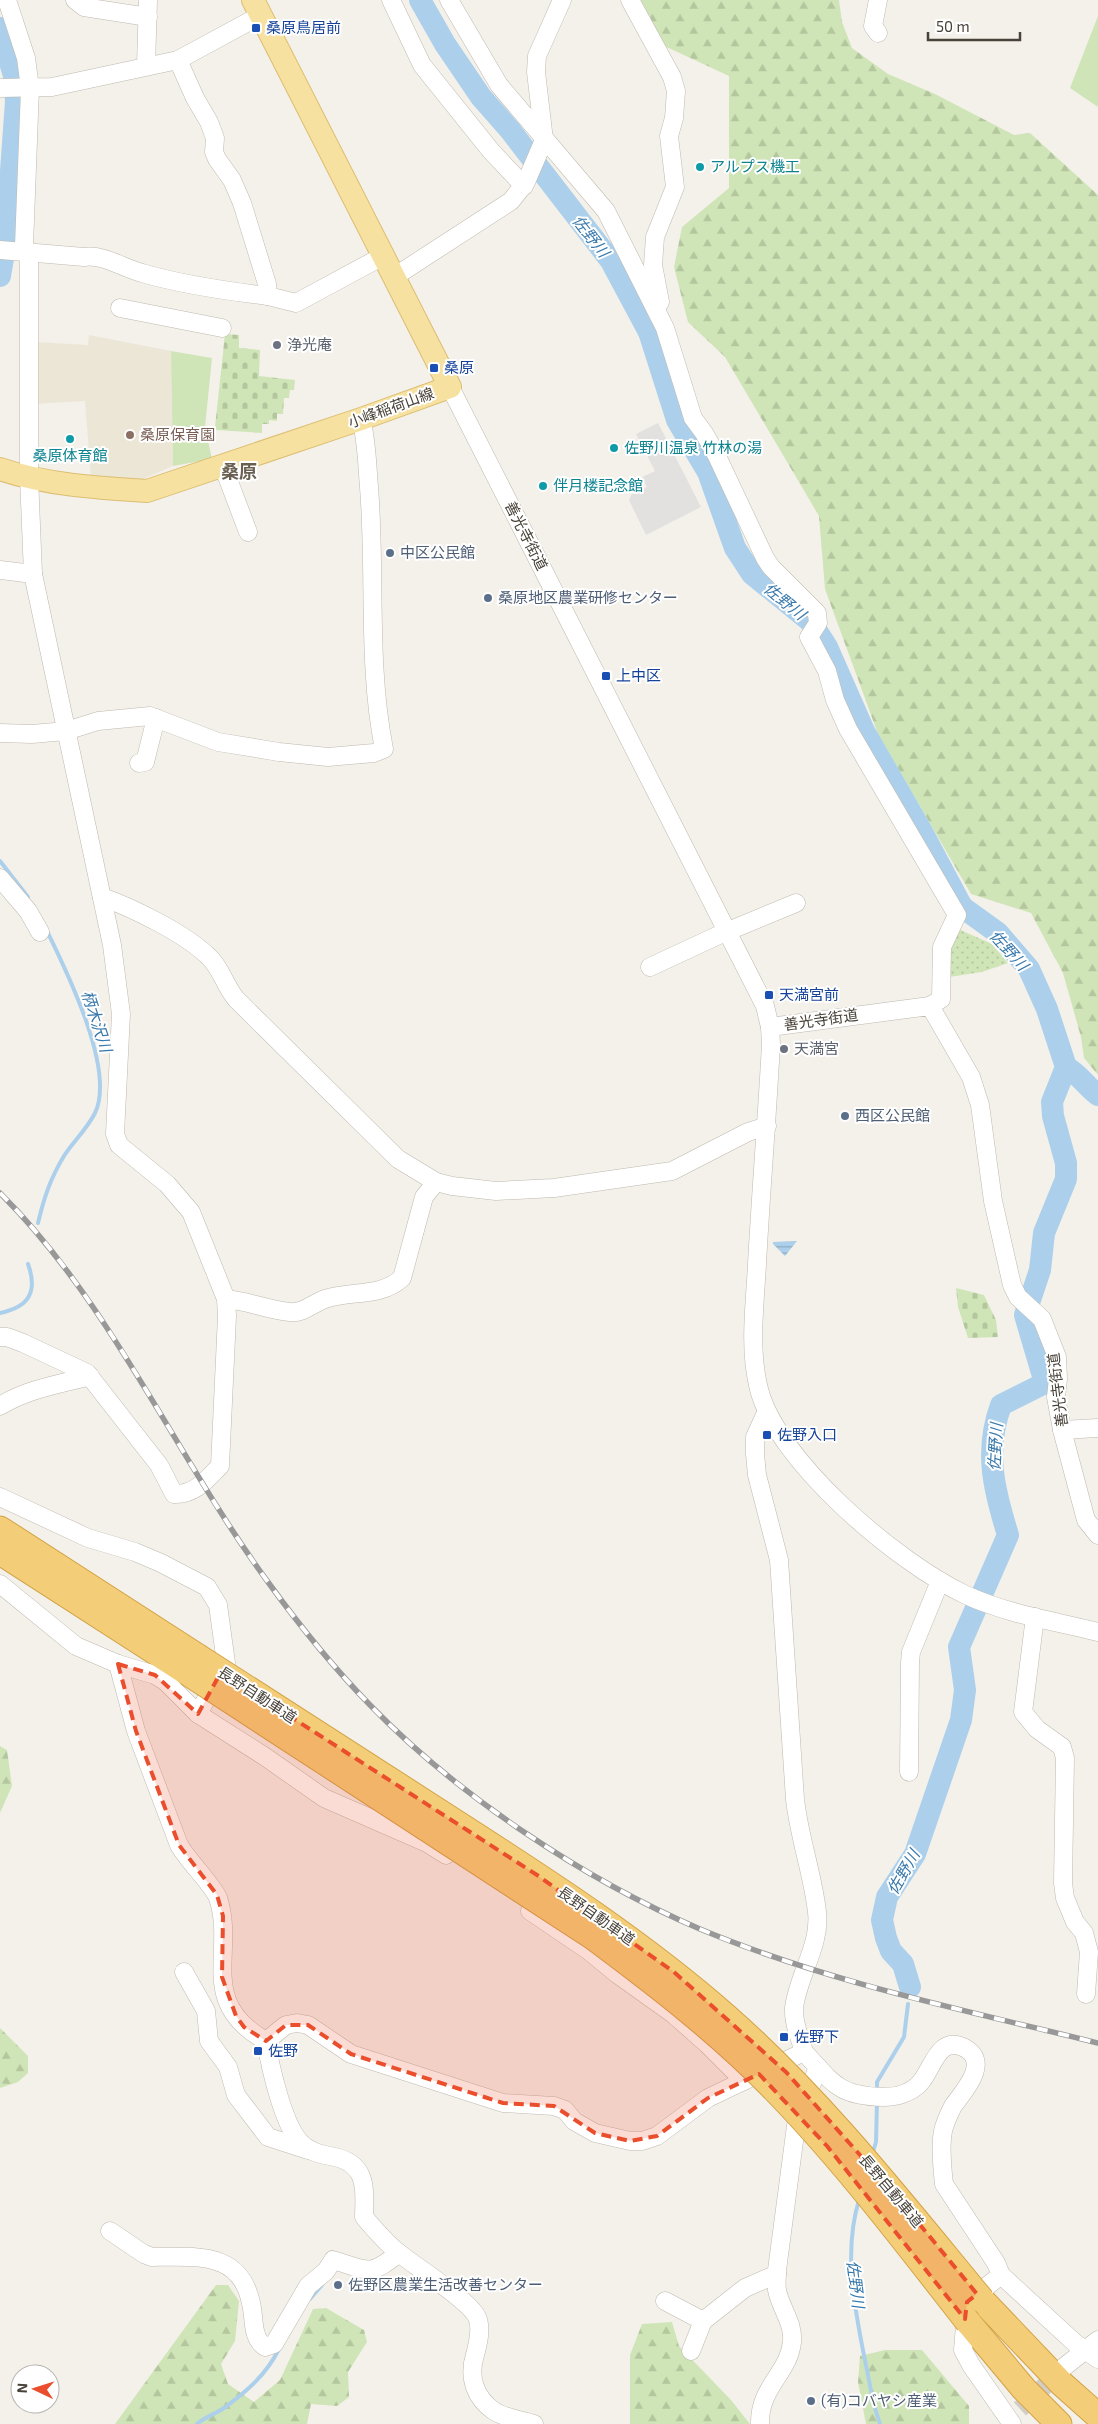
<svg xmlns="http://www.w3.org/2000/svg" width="1098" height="2424" viewBox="0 0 1098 2424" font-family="'Exo 2','Noto Sans JP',sans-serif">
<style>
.education{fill:#ece6d6}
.grass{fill:url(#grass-dots)}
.forest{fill:url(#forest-firs)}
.cemetery{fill:url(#cemetery-stones)}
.park{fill:#cfe5b7}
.parking{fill:#e3e1df}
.water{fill:url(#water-rules)}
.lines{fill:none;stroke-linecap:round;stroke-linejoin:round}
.stream{stroke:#acd0eb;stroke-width:4}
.river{stroke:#acd0eb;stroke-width:22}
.minor-tunnel{stroke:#d2cec7;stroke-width:18;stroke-dasharray:18 9;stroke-linecap:butt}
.minor-casing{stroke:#bfb9ae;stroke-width:19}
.major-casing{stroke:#dbbe71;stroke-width:24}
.highway-casing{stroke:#d2a247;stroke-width:27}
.minor{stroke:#fff;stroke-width:18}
.major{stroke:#f7e1a1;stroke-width:22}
.highway{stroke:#f3cd77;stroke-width:25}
.rail-casing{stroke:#989898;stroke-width:5.5}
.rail{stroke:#fff;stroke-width:4;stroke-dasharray:11;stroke-linecap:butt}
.highway-bridge-casing{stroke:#d2a247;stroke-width:27;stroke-linecap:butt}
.highway-bridge{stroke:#f3cd77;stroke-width:25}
.marked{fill:#ea4e2c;fill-opacity:0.2;stroke:#ea4e2c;stroke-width:4;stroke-dasharray:10 6;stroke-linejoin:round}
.transit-dot{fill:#1a4fb4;stroke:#fff;stroke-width:2}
.culture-dot{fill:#0f9aa8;stroke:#fff;stroke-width:2}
.worship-dot{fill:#6b7280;stroke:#fff;stroke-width:2}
.education-dot{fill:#8d6e63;stroke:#fff;stroke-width:2}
.service-dot{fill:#5c6f8a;stroke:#fff;stroke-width:2}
.labels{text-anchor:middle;stroke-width:4;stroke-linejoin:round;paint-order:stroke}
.transit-label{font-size:15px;fill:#164399;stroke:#fff;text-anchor:start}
.culture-label{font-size:15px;fill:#0d838f;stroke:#fff;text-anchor:start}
.worship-label{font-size:15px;fill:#5b616d;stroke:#fff;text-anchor:start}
.street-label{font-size:15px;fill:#484239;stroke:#fff}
.education-label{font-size:15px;fill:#785e54;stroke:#fff;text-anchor:start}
.service-label{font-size:15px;fill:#4e5e75;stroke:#fff;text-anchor:start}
.water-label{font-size:16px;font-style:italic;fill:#3979ac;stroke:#fff}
.quarter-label{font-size:18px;font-weight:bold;fill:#6a6051;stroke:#fff}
</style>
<defs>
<pattern id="grass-dots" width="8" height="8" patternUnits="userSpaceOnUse" patternTransform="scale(1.25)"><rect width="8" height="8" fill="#cfe5b7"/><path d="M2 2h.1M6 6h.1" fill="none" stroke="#b3c69e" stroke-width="1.8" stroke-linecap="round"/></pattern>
<pattern id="forest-firs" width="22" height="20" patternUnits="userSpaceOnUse" patternTransform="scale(1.25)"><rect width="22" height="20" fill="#cfe5b7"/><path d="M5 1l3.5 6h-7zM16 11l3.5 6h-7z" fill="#b3c69e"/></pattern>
<pattern id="cemetery-stones" width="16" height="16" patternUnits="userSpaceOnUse" patternTransform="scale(1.25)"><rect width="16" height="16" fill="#cfe5b7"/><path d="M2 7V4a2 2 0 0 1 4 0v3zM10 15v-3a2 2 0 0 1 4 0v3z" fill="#b3c69e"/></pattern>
<pattern id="water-rules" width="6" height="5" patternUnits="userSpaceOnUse" patternTransform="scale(1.25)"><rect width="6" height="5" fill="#acd0eb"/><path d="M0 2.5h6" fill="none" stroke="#8eaabf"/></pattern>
</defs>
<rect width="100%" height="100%" fill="#f4f1eb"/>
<!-- education -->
<polygon class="education" points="89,335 171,351 173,466 143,479 125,481 91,477 85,401 34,404 35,342 88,345"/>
<!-- grass -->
<polygon class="grass" points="956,928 992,944 1008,963 982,972 943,978"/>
<!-- forest -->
<g class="forest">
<polygon points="640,0 839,0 842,22 852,48 888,74 935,94 1014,135 1030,133 1098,195 1098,1075 1084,1058 1081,1037 1063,973 1031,913 971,894 878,734 825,589 819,516 725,357 688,322 674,267 682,227 729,188 729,76 660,44"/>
<polygon points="0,1746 7,1750 12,1786 0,1813"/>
<polygon points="0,2028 28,2056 28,2073 18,2082 0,2088"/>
<polygon points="216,2285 228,2285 239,2301 235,2341 221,2364 228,2384 254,2402 280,2380 313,2309 326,2308 364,2330 367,2342 348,2372 349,2397 337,2406 311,2404 307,2424 115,2424"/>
<polygon points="672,2322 679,2346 731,2400 750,2424 630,2424 630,2355 642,2324"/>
<polygon points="885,2350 922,2350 969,2406 969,2424 866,2424 858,2382 860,2356"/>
</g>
<!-- cemetery -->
<g class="cemetery">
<polygon points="225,334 239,335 239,348 260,350 259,376 295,380 294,390 290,390 289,398 284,398 283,414 277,414 277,421 269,420 269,424 262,424 262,433 216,430 215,427"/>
<polygon points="956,1288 984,1295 996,1320 998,1337 968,1338 958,1307"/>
</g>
<!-- park -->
<g class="park">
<polygon points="1098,16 1098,107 1070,88"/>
<polygon points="171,351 212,358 205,427 212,459 173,466"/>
</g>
<!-- parking -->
<polygon class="parking" points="658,423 701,507 646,535 629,500 631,495 647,487 642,477 655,471 636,434"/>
<!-- water -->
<polygon class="water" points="797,1241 785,1256 773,1244 773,1242"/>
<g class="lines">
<!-- stream -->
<g class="stream">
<polyline points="0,861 28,897"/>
<path d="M38,1223C44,1198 50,1179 64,1156C73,1142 87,1129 95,1113C116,1070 66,970 46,929"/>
<path d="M0,1313C29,1307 38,1292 28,1264"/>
<polyline points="877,2093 877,2082 904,2037 908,2004"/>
<polyline points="872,2155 876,2142 877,2102"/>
<path d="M859,2200C839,2265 862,2337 873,2402L880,2424"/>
<polyline points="310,2299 322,2285"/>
<path d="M197,2424C205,2417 215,2414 224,2408C247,2391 266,2375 279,2349"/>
</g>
<!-- river -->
<g class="river">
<path d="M420,0L445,44L481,97L510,130L611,261L649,332L677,420L708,472L735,548L752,574L811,622L827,647L864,731L921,830L962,907L998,933L1029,969L1047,1009L1066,1067L1052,1102L1053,1116L1066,1163V1179L1044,1233L1040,1270L1025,1315L1045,1383L1001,1405C984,1451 994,1490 1008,1535L959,1647L965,1690L961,1720L915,1854L887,1897L882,1920L886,1938L891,1951L903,1964L910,1987"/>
<polyline points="0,28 14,76 16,101 6,241 0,276"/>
<path d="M1066,1067C1081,1076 1084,1084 1098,1095"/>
</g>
<!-- minor-tunnel -->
<polyline class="minor-tunnel" points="1020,2409 1062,2370"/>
<!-- minor casing -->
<g class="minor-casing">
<g id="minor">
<polyline points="75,0 84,7 148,17"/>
<polyline points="391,0 422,65 491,151 524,186"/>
<polyline points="449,0 499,85 606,211 665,328 693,418 704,433 716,454 765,558 771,567 817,613 818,623 809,637 827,671 835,700 848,729 957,915 942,947 941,999 930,1006"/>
<polyline points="630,0 672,77 676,91 674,118 669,136 675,187 655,237 653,265 660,302 658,305"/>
<polyline points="878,0 873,26 878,33"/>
<polyline points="178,60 195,98 209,122 215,138 214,152 217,159 232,180 242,203 267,284 268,296 296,303 383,256"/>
<polyline points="146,66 148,0"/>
<polyline points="0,88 52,87 178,60 261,15"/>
<path d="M0,250L84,257C103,254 123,268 142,273C183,285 226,291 268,296"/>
<polyline points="394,277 511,201 526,182 544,140 536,72 537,56 562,0"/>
<polyline points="120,308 222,328"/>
<path d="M450,387L765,1006L770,1027L771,1044C767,1118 761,1191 757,1264C755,1304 749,1346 758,1385C773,1459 899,1564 966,1595C1007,1614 1054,1621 1098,1632"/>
<polyline points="223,466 248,532"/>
<polyline points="0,570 33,574"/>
<path d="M0,733L32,734L66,731L98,721L150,716L218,742L279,752L328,757L374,753L384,749C367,664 376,574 369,487C367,465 367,441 361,419"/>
<polyline points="139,763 145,762 156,718"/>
<polyline points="0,878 28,911 40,932"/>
<path d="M102,897C133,908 186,934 209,957C221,968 225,986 236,999L398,1159L436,1182L452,1186L496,1191L554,1188L672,1171L748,1132L767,1126"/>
<polyline points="650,967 721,934 796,903"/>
<polyline points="770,1027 930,1006 971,1077 980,1105 993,1201 1012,1285 1018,1297 1042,1319 1057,1357 1058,1379 1056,1397 1062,1430 1086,1520 1098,1535"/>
<path d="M226,1299C248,1301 268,1310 290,1312C303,1314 313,1303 325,1299C351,1290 380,1298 402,1278L424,1197L436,1182"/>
<path d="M0,1337H7L23,1343L87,1373L159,1465L174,1494C195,1495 207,1479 220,1466L227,1316L226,1299L191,1212L167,1184L119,1145L115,1134L121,1014L112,945L33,574L29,477V253L24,246L30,88L26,58L7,0"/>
<path d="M0,1406C27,1389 60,1384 90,1376"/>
<polyline points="1062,1430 1098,1428"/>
<polyline points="0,1497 88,1538 135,1552 161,1563 207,1587 218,1605 226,1663 198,1714"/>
<polyline points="0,1584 76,1646 118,1664 155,1675 165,1681 198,1714 264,1756 324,1798 427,1843 446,1855"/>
<polyline points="1035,1617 1023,1712 1037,1729 1062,1747 1065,1758 1063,1883 1065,1898 1075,1922 1084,1933 1089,1952 1086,1994"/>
<path d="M118,1664L136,1731L179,1845C188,1861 213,1885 218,1898C236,1952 196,2002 266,2041"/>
<polyline points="909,1772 910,1663 911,1652 940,1581"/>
<polyline points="530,1911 589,1951 617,1974 673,2014 707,2044 744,2081"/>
<polyline points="184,1972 206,2011 209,2041 228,2067 236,2095 268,2137 308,2150"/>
<path d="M266,2041L286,2025L297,2023L308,2025L351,2054L503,2103L554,2106L565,2110L574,2121L595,2133L630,2141H642L657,2136L708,2098L804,2052C800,2038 793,2023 794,2008C798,1975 821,1945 817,1912C813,1875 799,1837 795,1799L779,1560L757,1475L755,1454V1437L766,1413"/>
<path d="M266,2041C270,2066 283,2124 300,2142C308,2151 318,2154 330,2156C367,2162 365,2186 364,2217C374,2229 384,2240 395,2250C413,2265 469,2300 477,2317C482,2328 478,2344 475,2355C468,2377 475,2398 494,2411C504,2418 522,2420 534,2424"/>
<path d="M804,2052C833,2083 838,2096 883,2097C896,2097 911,2093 920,2083C933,2069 938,2034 965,2048C991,2063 963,2092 953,2106C949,2114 945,2122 943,2131C940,2147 942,2167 944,2184L996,2263L1001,2275L1075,2343L1098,2359"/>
<path d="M110,2231L144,2254L152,2257C203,2256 247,2252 253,2316C254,2328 255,2340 265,2347L274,2344L308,2286L326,2271L333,2260C369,2271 369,2277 399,2253"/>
<polyline points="1001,2275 967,2302 963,2350 971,2365 1012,2424"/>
<polyline points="665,2301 703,2321 745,2288 777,2274"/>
<polyline points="691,2351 703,2321"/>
<polyline points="1064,2367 1098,2340"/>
<path d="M760,2424C759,2387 789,2373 792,2342C794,2323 780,2307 777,2290C776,2284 777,2276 777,2270L796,2126L818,2067"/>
</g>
</g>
<!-- major casing -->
<g class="major-casing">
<path id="major" d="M0,469C46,485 99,488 147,491L361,419L450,387L253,0"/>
</g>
<!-- highway casing -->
<g class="highway-casing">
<g id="highway">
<polyline points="0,1529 197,1656"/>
<polyline points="0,1552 188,1673"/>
<polyline points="982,2300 1062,2384 1098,2416"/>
<polyline points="968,2322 1024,2389 1059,2424"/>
</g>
</g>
<!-- minor -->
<use href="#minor" class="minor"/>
<!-- major -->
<use href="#major" class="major"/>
<!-- highway -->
<use href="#highway" class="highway"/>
<!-- rail casing -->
<g class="rail-casing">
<path id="rail" d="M0,1193C111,1303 176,1457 268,1582C299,1625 333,1667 370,1705C457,1795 585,1880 700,1929C827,1982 964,2010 1098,2043"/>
</g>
<!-- rail -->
<use href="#rail" class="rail"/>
<!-- highway-bridge casing -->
<g class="highway-bridge-casing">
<g id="highway-bridge">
<path d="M197,1656C282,1711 367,1766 452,1820C547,1881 643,1943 728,2018C823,2102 901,2202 982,2300"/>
<path d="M188,1673L593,1937C656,1984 720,2033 775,2090C845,2162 906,2243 968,2322"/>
</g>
</g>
<!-- highway-bridge -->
<use href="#highway-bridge" class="highway-bridge"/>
</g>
<!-- marked area -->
<path class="marked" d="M118,1664L155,1675L198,1714L221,1672L537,1875L674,1972L786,2072L893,2192L977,2294L967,2302L965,2319L827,2146L759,2074L708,2098L657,2136L630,2141L595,2133L554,2106L503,2103L351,2054L308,2025H286L266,2041L244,2027L236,2016L222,1977L223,1916L217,1895L179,1845L136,1731Z"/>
<!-- markers -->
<g class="transit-dot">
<rect x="251" y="23" width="10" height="10" rx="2.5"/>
<rect x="429" y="363" width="10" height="10" rx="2.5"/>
<rect x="601" y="671" width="10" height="10" rx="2.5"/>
<rect x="764" y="990" width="10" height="10" rx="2.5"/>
<rect x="762" y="1430" width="10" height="10" rx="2.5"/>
<rect x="779" y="2032" width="10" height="10" rx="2.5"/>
<rect x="253" y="2046" width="10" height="10" rx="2.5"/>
</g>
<g class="culture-dot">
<circle cx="700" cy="167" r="5"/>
<circle cx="70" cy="439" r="5"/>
<circle cx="614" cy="448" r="5"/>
<circle cx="543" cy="486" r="5"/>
</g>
<g class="worship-dot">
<circle cx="277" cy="345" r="5"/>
<circle cx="784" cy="1049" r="5"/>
</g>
<circle class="education-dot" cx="130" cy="435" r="5"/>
<g class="service-dot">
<circle cx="390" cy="553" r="5"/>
<circle cx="488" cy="598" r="5"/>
<circle cx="845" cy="1116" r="5"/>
<circle cx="338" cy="2285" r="5"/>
<circle cx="811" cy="2401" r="5"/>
</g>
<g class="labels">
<!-- transit labels -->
<g class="transit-label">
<text x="266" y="33">桑原鳥居前</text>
<text x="444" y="373">桑原</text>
<text x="616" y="681">上中区</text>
<text x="779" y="1000">天満宮前</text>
<text x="777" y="1440">佐野入口</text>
<text x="794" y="2042">佐野下</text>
<text x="268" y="2056">佐野</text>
</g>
<!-- culture labels -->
<g class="culture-label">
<text x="710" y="172">アルプス機工</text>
<text x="624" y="453">佐野川温泉 竹林の湯</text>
<text x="70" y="461" text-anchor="middle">桑原体育館</text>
<text x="553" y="491">伴月楼記念館</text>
</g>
<!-- worship labels -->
<g class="worship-label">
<text x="287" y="350">浄光庵</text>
<text x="794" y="1054">天満宮</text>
</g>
<!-- street labels -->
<g class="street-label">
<text transform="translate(391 408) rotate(-20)" y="5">小峰稲荷山線</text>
<text transform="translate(526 536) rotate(63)" y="5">善光寺街道</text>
<text transform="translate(821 1020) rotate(-8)" y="5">善光寺街道</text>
<text transform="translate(1058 1390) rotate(-97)" y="5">善光寺街道</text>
<text transform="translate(257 1695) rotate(33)" y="5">長野自動車道</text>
<text transform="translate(596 1916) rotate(35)" y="5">長野自動車道</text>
<text transform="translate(891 2191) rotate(50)" y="5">長野自動車道</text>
</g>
<!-- education labels -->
<g class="education-label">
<text x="140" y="440">桑原保育園</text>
</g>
<!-- service labels -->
<g class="service-label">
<text x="400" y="558">中区公民館</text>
<text x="498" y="603">桑原地区農業研修センター</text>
<text x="855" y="1121">西区公民館</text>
<text x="348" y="2290">佐野区農業生活改善センター</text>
<text x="821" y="2406">(有)コバヤシ産業</text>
</g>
<!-- water labels -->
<g class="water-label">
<text transform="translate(591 236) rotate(52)" y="6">佐野川</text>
<text transform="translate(785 601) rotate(39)" y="6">佐野川</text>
<text transform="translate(1009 950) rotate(48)" y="6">佐野川</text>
<text transform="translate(97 1021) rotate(72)" y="6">柄木沢川</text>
<text transform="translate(995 1447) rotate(-87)" y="6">佐野川</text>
<text transform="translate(903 1872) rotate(-60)" y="6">佐野川</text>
<text transform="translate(856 2284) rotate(83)" y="6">佐野川</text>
</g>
<!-- quarter labels -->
<g class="quarter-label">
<text x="239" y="478">桑原</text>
</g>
</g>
<!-- north arrow -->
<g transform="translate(35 2389) rotate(274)"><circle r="24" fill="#ffffff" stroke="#b6b3b0"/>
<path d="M0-4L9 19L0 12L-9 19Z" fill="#ea4e2c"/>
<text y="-8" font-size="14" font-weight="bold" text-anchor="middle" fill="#484239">N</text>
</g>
<!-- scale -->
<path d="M928 32v8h92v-8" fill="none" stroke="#484239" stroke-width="2.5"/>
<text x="936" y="32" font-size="15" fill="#484239" stroke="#ffffff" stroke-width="4" paint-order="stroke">50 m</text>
</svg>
